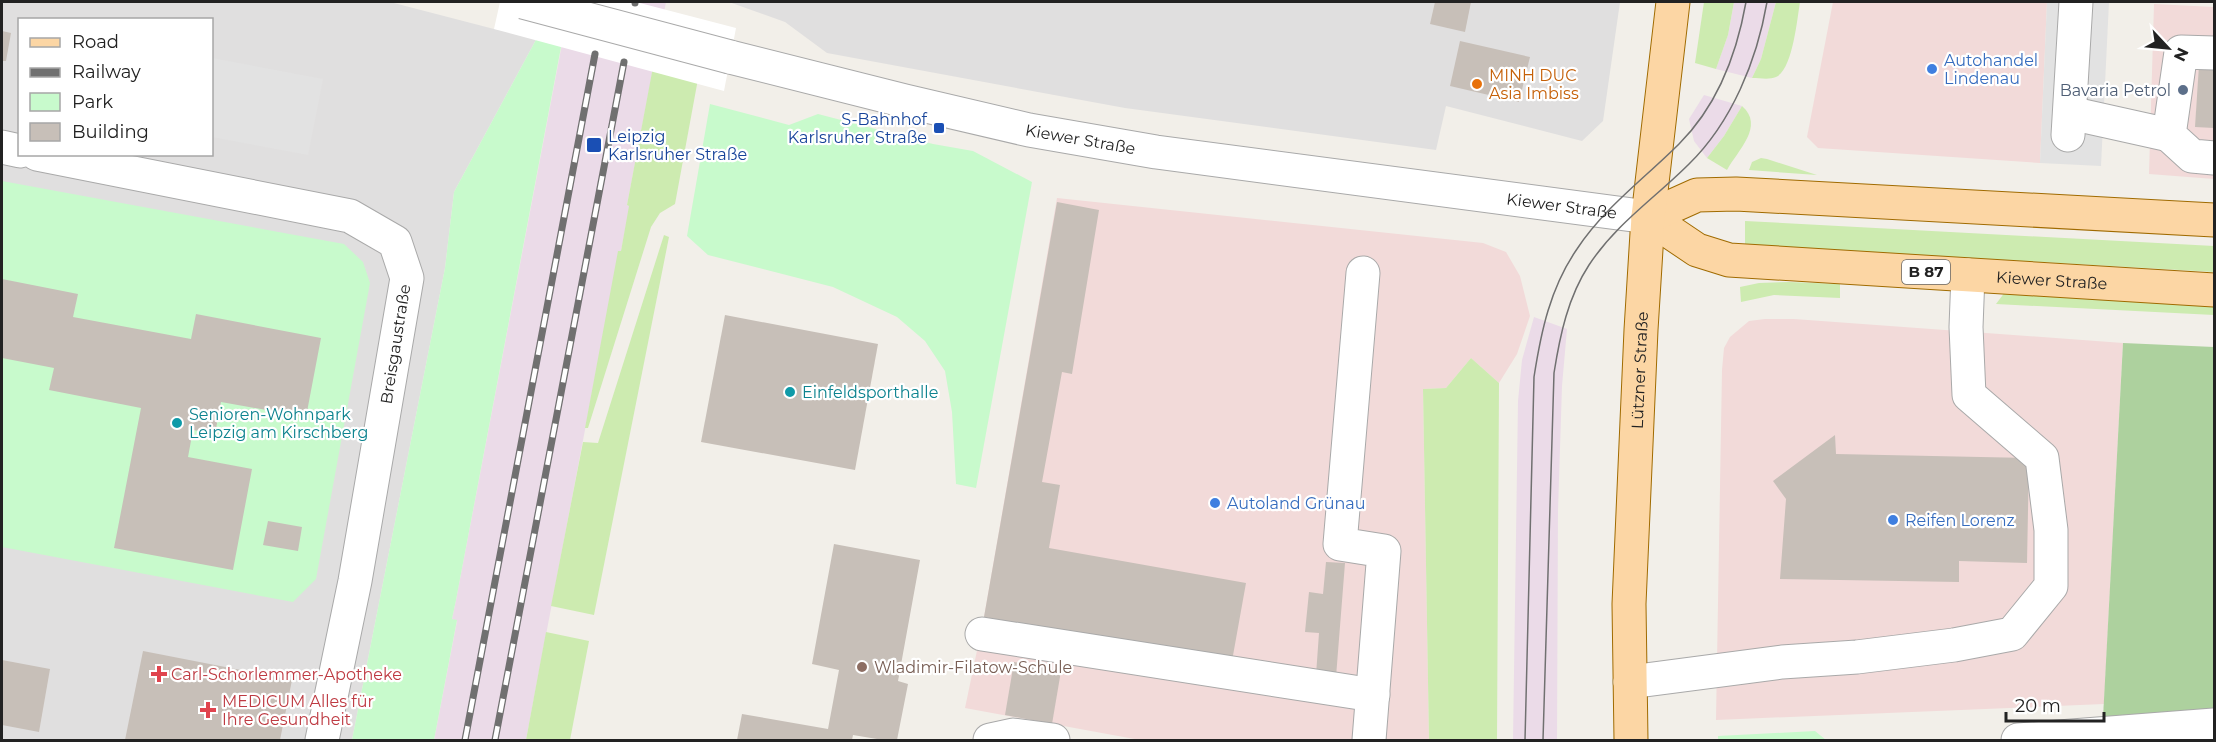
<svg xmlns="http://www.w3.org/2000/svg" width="2216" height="742" viewBox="0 0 2216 742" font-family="Montserrat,sans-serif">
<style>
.residential{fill:#e0dfdf;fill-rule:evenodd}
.commercial{fill:#f2dad9}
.industrial{fill:#ebdbe8}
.grass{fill:#cdebb0}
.forest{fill:#add19e}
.park{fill:#c8facc}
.parking{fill:#e2e2e2}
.pier{fill:#fff}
.building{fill:#c7bfb8}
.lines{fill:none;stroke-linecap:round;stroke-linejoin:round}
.minor-casing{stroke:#a9a9a9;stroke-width:35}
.major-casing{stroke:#a06b00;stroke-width:35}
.minor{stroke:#fff;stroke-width:33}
.major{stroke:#fcd6a4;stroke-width:33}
.tram{stroke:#707070;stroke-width:1.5}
.rail-casing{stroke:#707070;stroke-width:7}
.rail{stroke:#fff;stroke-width:4.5;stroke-dasharray:14;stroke-linecap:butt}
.minor-bridge-casing{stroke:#a9a9a9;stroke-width:35;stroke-linecap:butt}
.minor-bridge{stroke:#fff;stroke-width:33}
.shop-dot{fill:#3f7fe0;stroke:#fff;stroke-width:2}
.food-dot{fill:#e8710a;stroke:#fff;stroke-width:2}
.service-dot{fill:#5c6f8a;stroke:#fff;stroke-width:2}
.transit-dot{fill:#1a4fb4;stroke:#fff;stroke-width:2}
.culture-dot{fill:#0f9aa8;stroke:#fff;stroke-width:2}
.education-dot{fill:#8d6e63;stroke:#fff;stroke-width:2}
.health-dot{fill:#e0444e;stroke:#fff;stroke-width:2}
.labels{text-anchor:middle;stroke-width:4.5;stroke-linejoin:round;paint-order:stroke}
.shield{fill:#fff;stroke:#646464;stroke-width:1.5}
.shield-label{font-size:15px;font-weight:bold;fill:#222}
.shop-label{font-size:16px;fill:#366cbe;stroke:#fff;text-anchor:start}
.food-label{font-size:16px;fill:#c56008;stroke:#fff;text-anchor:start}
.service-label{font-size:16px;fill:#4e5e75;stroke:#fff;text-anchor:end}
.transit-label{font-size:16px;fill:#164399;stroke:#fff;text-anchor:end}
.street-label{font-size:16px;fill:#222;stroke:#fff}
.culture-label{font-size:16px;fill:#0d838f;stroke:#fff;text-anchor:start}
.education-label{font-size:16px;fill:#785e54;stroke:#fff;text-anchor:start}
.health-label{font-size:16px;fill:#be3a42;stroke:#fff;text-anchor:start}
</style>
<rect width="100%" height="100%" fill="#f2efe9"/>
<!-- residential -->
<g class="residential">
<path d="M2,2H390L494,29L538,36L454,192L445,268L352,740H2ZM20,20H212V154H20Z"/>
<polygon points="729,2 1620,2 1603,121 1582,141 1446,106 1436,150 1125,108 827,53 785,22"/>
</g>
<!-- commercial -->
<g class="commercial">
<polygon points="1833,2 2047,2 2040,163 1818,148 1807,137"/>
<polygon points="2154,4 2214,7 2214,179 2149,174"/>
<polygon points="1057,198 1483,243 1506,252 1520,276 1530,316 1517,354 1499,383 1471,358 1446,388 1423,389 1429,740 1140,740 965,708 984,617"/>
<polygon points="1765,319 1794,319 2123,343 2104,704 1716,720 1722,370 1724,348 1730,337 1749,321"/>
</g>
<!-- industrial -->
<g class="industrial">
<polygon points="570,2 666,2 627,205 630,206 621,251 619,251 526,740 434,740 457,621 452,619 456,600"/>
<polygon points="1734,2 1776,2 1761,59 1752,78 1716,69 1728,35"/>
<polygon points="1704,95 1742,106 1724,136 1707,158 1694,141 1689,119"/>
<polygon points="1534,317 1567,329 1562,386 1558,511 1557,740 1513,740 1518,401 1522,360"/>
</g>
<!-- grass -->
<g class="grass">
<polygon points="1704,2 1734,2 1728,35 1716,69 1695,63"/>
<path d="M1776,2H1800C1797,19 1793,69 1776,77C1769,80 1760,78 1752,78L1761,59Z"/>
<polygon points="653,67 698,79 675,204 660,213 651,227 588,428 585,428 618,251 621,251 629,206 627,205"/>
<path d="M1742,106C1765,126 1738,150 1727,170L1707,158L1724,136Z"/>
<polygon points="1761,158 1767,159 1817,175 1749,170 1752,162"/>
<polygon points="1745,221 2214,246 2214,272 1745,245"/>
<polygon points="664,235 669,237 594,615 551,606 583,442 598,443"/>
<polygon points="1789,282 1840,284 1840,298 1774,295 1741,302 1740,287 1759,283"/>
<polygon points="2005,292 2214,304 2214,315 1996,304"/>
<polygon points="1471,358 1499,383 1497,740 1429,740 1423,389 1446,388"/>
<polygon points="546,632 589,641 570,740 526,740"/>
</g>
<!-- forest -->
<polygon class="forest" points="2123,343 2214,347 2214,710 2103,718"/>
<!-- park -->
<g class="park">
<polygon points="538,36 562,42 456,600 452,619 457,620 434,740 352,740 445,268 454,192"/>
<polygon points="710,104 789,125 818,114 933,144 973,151 1032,182 976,488 956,484 952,412 945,371 925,341 897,317 833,287 708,255 687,236"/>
<polygon points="2,181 344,244 363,262 370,283 316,579 293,602 2,547"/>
<polygon points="1815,731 1826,740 1718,740 1718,736"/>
</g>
<!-- parking -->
<g class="parking">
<polygon points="2047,2 2109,2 2101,166 2040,163"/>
<polygon points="212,58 323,79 308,155 212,137"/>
</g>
<!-- pier -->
<polygon class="pier" points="500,2 636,2 736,28 724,91 494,29"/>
<!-- building -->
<g class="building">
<polygon points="1435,2 1471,2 1465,32 1430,24"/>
<polygon points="2,31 11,33 6,61 2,61"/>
<polygon points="1460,41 1530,57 1519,102 1450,86"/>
<polygon points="2199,65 2214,66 2214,128 2195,127"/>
<polygon points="1057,202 1099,210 1072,374 1062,372 1042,482 1060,485 1049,548 1246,583 1232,661 984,617"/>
<polygon points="2,279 78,294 73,317 191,339 196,314 321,338 306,417 221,402 215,434 193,430 188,457 252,469 233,570 114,548 141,408 49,390 54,368 2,358"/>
<polygon points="725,315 878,344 855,470 701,442"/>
<polygon points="1835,435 1836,454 2029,458 2027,563 1959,561 1959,582 1780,579 1786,499 1773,481"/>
<polygon points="268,521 302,527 298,551 263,545"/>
<polygon points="834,544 920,560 898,681 908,684 897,740 883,740 853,735 852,740 737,740 742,714 828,729 839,670 812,664"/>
<polygon points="1326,562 1345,563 1336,677 1316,675 1319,633 1305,632 1309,592 1323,594"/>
<polygon points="143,651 292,680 280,740 125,740"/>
<polygon points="2,660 50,669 39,732 2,725"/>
<polygon points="1014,662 1061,671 1052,724 1005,715"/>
</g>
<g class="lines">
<!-- minor casing -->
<g class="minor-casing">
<g id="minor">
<polyline points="2214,53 2181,52 2169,135 2192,156 2214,158"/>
<path id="s1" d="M730,57L905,101L1029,130L1156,152L1648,217"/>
<polyline points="2070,113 2169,135"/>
<polyline points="2068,135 2076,2"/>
<polyline points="2,147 20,151"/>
<polyline points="37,154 350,216 395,242 407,278 355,581 322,740"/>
<polyline points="1363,273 1340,544 1384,551 1369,740"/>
<polyline points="982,634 1373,695"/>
<polyline points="1630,682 1782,662 1857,657 1954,645 2012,634 2051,586 2051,530 2042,458 1969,395 1966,327 1968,275"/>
<polyline points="990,740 1013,735 1053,740"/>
<polyline points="2018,740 2214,725"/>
</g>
</g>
<!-- major casing -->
<g class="major-casing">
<g id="major">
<path id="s2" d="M1648,217L1697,250L1729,260L2214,290"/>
<polyline points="1648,217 1697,195 1736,194 2214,220"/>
<path id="s3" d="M1631,740L1629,604L1641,330L1648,217L1673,2"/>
</g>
</g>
<!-- minor -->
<use href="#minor" class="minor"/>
<!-- major -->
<use href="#major" class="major"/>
<!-- tram -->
<g class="tram">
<path d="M1525,740L1534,377C1541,332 1550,288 1577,249C1604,208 1645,178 1679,144C1717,106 1737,53 1746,2"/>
<path d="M1543,740L1554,373C1560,335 1568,297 1589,265C1616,224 1655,198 1689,164C1732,122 1757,60 1767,2"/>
</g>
<!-- rail casing -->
<g class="rail-casing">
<g id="rail">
<polyline points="635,3 635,2"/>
<polyline points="465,740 595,54"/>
<polyline points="495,740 624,62"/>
</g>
</g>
<!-- rail -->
<use href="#rail" class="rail"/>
<!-- minor-bridge casing -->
<g class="minor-bridge-casing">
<polyline id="minor-bridge" points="523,2 730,57"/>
</g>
<!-- minor-bridge -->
<use href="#minor-bridge" class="minor-bridge"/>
</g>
<!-- markers -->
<g class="shop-dot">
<circle cx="1932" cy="69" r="6"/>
<circle cx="1215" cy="503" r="6"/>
<circle cx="1893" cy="520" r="6"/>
</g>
<circle class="food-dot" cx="1477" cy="84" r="6"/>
<circle class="service-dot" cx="2183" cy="90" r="6"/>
<g class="transit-dot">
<rect x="933" y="122" width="12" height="12" rx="3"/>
<rect x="586" y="137" width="16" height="16" rx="3"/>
</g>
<g class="culture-dot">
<circle cx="790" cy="392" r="6"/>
<circle cx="177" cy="423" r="6"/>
</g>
<circle class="education-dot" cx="862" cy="667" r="6"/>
<g class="health-dot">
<path d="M156 665h6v6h6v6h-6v6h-6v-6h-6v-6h6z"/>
<path d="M205 701h6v6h6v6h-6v6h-6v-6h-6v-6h6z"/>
</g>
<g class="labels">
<!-- shield labels -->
<rect class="shield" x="1902" y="260" width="48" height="24" rx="4.5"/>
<g class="shield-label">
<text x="1926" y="277">B 87</text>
</g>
<!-- shop labels -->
<g class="shop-label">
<text x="1944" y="66">Autohandel<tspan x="1944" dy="18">Lindenau</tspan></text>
<text x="1227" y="509">Autoland Grünau</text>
<text x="1905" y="526">Reifen Lorenz</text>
</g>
<!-- food labels -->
<g class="food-label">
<text x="1489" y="81">MINH DUC<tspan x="1489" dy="18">Asia Imbiss</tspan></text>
</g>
<!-- service labels -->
<g class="service-label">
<text x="2171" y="96">Bavaria Petrol</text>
</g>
<!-- transit labels -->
<g class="transit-label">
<text x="927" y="125">S-Bahnhof<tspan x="927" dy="18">Karlsruher Straße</tspan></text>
<text x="608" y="142" text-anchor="start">Leipzig<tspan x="608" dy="18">Karlsruher Straße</tspan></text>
</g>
<!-- street labels -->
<g class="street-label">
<text dy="6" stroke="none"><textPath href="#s1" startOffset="360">Kiewer Straße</textPath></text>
<text dy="6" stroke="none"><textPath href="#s1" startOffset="846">Kiewer Straße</textPath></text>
<text dy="6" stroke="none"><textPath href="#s2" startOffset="416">Kiewer Straße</textPath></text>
<text transform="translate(395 344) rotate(-81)" y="6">Breisgaustraße</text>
<text dy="6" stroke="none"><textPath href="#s3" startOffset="370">Lützner Straße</textPath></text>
</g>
<!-- culture labels -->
<g class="culture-label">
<text x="802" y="398">Einfeldsporthalle</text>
<text x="189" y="420">Senioren-Wohnpark<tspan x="189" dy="18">Leipzig am Kirschberg</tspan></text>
</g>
<!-- education labels -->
<g class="education-label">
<text x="874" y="673">Wladimir-Filatow-Schule</text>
</g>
<!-- health labels -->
<g class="health-label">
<text x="171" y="680">Carl-Schorlemmer-Apotheke</text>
<text x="222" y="707">MEDICUM Alles für<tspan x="222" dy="18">Ihre Gesundheit</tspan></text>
</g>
</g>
<!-- border -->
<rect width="2216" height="742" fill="none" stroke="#222222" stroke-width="6"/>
<!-- legend -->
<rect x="18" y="18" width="195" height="138" fill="#ffffff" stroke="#a7a7a7" stroke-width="1.5"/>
<rect x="30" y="38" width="30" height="9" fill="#fcd6a4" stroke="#a7a7a7" stroke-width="1.5"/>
<text x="72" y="48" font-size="18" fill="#222222">Road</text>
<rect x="30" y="68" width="30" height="9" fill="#707070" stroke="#a7a7a7" stroke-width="1.5"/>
<text x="72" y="78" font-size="18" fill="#222222">Railway</text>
<rect x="30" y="93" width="30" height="18" fill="#c8facc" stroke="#a7a7a7" stroke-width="1.5"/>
<text x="72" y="108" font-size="18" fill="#222222">Park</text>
<rect x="30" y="123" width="30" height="18" fill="#c7bfb8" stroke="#a7a7a7" stroke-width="1.5"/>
<text x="72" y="138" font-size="18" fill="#222222">Building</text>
<!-- north arrow -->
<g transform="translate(2168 48) rotate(116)" stroke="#ffffff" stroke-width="4.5" paint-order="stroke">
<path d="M0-4.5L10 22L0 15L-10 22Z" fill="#222222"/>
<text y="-9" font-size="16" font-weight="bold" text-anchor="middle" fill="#222222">N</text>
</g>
<!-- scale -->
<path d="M2006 712v9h98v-9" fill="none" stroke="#222222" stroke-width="3"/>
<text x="2015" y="712" font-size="18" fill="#222222" stroke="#ffffff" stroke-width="4.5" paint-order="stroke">20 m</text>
</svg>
